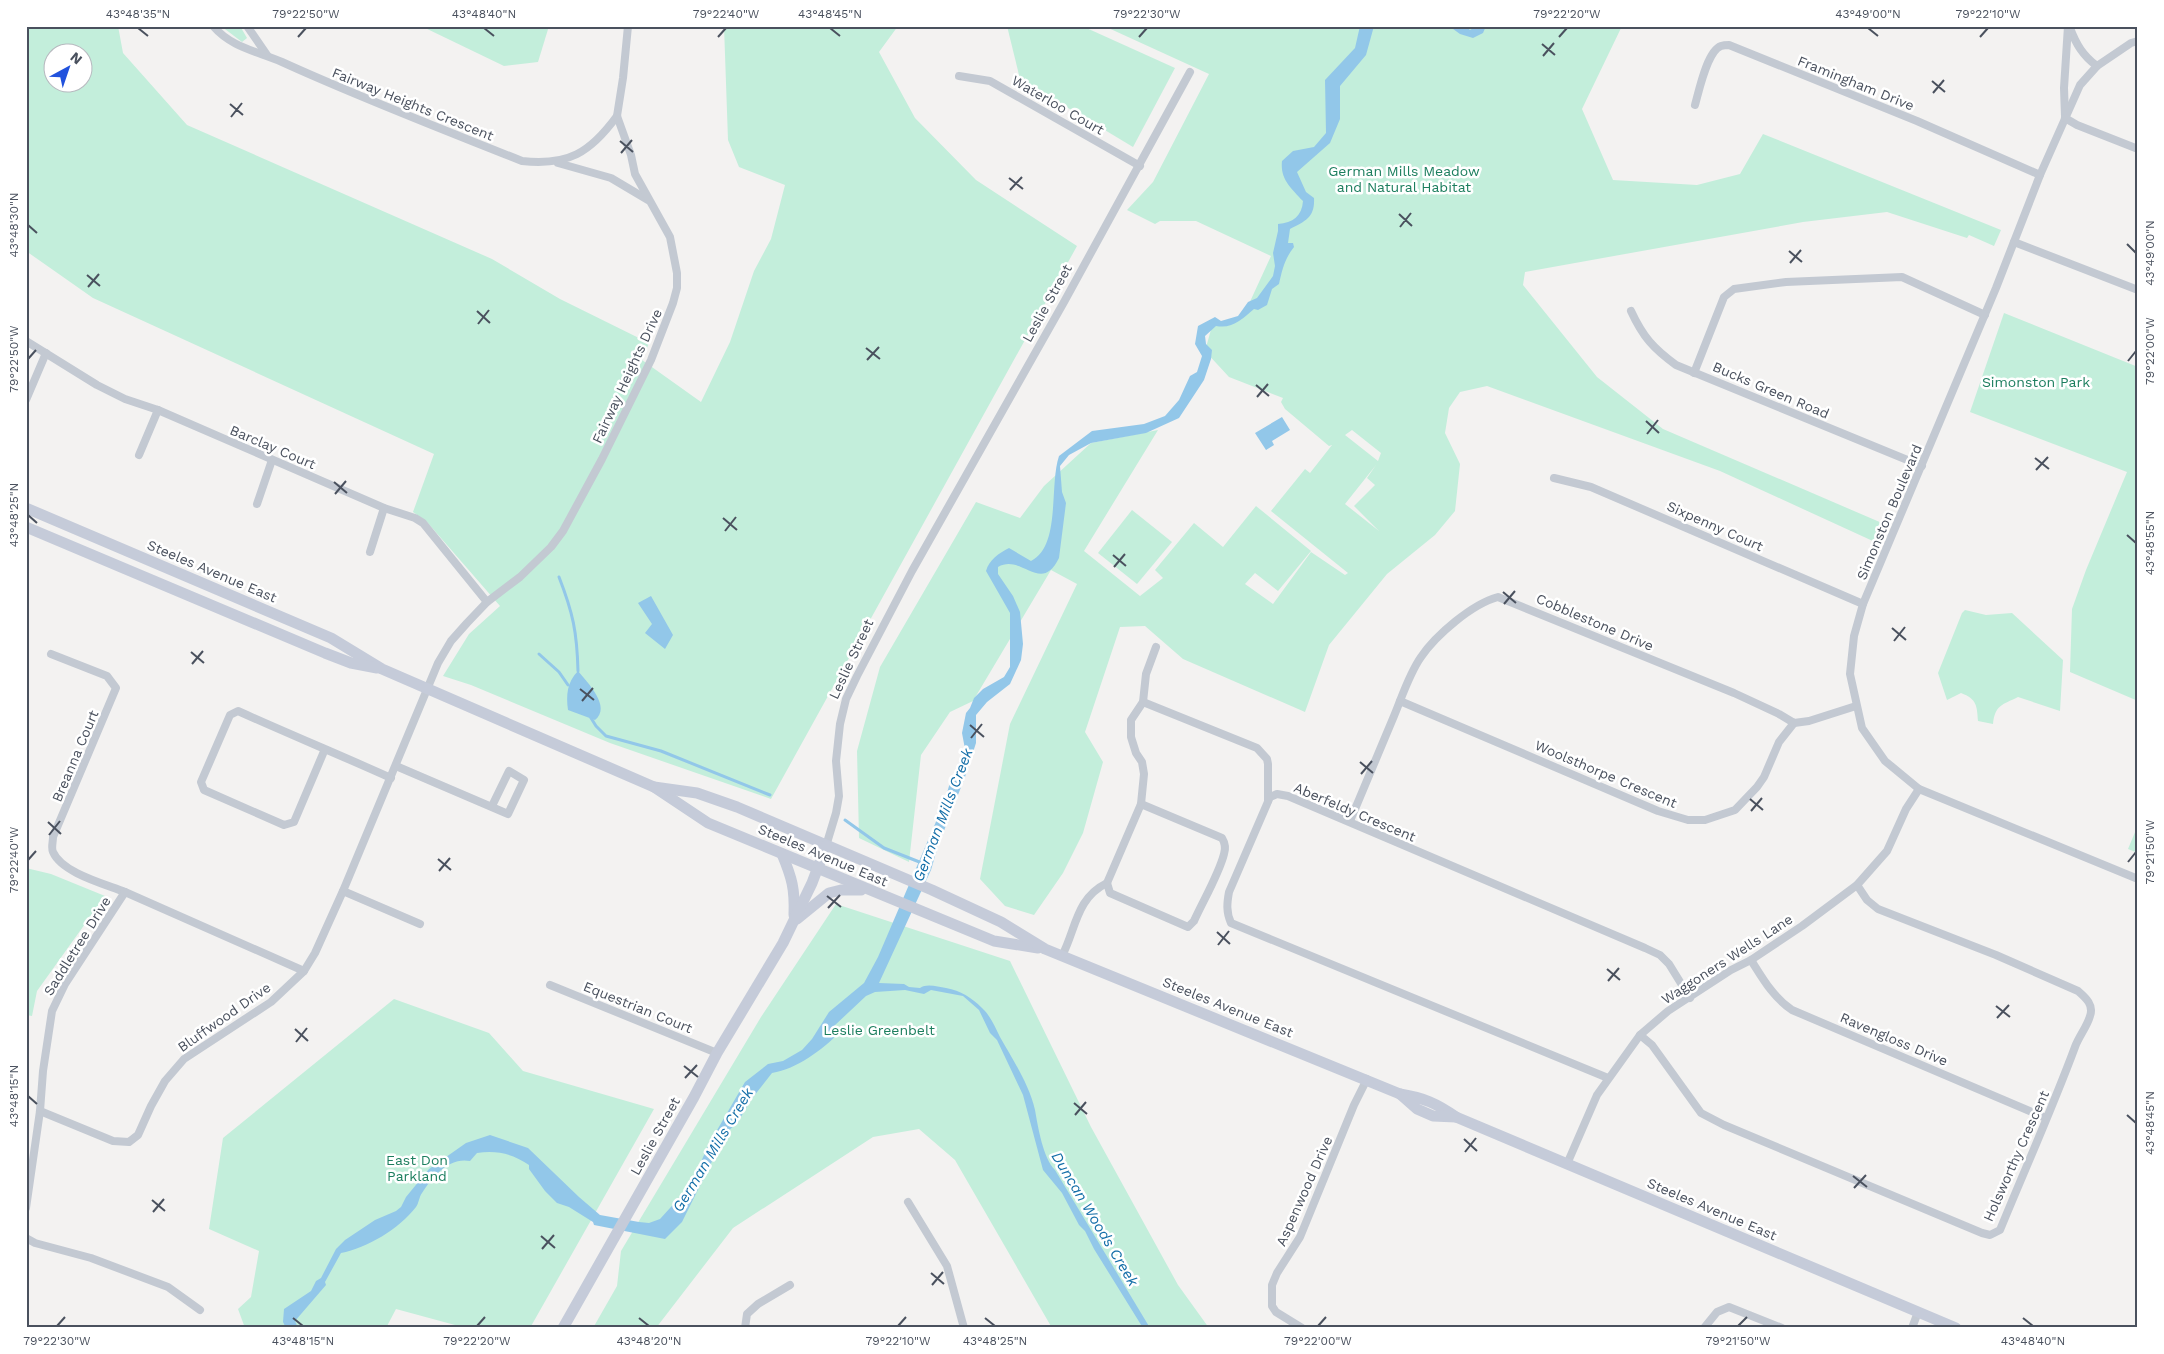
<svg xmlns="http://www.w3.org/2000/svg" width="2164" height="1354" viewBox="0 0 2164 1354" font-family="'Work Sans',sans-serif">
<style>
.green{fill:#c3eedb;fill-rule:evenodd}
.water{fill:#92c7e9}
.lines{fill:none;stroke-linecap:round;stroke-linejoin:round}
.stream{stroke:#92c7e9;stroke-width:3}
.minor{stroke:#c3c9d2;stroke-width:8}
.secondary{stroke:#c5cbd9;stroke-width:11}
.ticks{fill:none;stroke:#4a515e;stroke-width:2}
.labels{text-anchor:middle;stroke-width:5;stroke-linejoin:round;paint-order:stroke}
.street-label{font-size:14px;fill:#4a515e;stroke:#fff}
.park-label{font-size:14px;fill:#1c7e5e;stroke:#fff}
.water-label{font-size:15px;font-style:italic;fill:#136ea8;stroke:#fff}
.neatline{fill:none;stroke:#4a515e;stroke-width:2}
.ticks-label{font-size:12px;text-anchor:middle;fill:#4a515e}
</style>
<rect width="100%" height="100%" fill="#f3f2f1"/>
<!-- green -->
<g class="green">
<path d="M26,26H118L123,53L187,125L492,259L560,299L649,343L642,360L701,402L730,342L754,271L771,239L785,185L739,167L728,140L724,26H898L879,52L915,118L976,180L1077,246L771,799L610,743L471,685L443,676L469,634L500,606L427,522L413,512L434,454L93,298L26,251ZM52,52H82V82H52Z"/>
<polygon points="221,26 240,26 247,38 242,42"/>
<polygon points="421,26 549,26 538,62 504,66"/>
<polygon points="1007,26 1082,26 1175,68 1133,147 1020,79"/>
<path d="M1104,26H1622L1582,109L1613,180L1697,185L1740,174L1763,134L2001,230L1994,246L1969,235L1967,238L1887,212L1803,222L1525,272L1523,285L1597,377L1663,429L1882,523L1875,542L1720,471L1487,386L1460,392L1449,408L1445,433L1460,464L1455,511L1435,535L1387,574L1329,645L1305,712L1183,659L1145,626L1120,627L1085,732L1103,762L1083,833L1063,873L1034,915L1005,906L980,879L1010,724L1077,584L1051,570L973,701L950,712L921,755L909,862L859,838L857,751L880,667L976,502L1020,518L1044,486L1091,443L1158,430L1084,551L1140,596L1163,578L1155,570L1194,523L1223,547L1256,506L1311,551L1278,591L1255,573L1245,584L1273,604L1311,552L1345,575L1348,573L1271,511L1305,469L1310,473L1332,445L1329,446L1285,409L1281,402L1283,398L1229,377L1205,351L1212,326L1242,319L1271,256L1196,221H1160L1155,224L1127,210L1153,182L1209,74ZM1352,430L1381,453L1378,461L1345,435ZM1376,465L1367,478L1375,485L1354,506L1379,531L1345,504Z"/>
<polygon points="2004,313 2138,367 2138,701 2070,672 2072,609 2086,570 2127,472 1970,412"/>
<polygon points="1132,510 1172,542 1137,584 1098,553"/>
<path d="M1965,610L1986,615L2012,613L2063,660L2060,711L2018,697C2002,705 1995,705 1993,724L1978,721C1977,706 1977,699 1961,693L1947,700L1938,673L1962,613Z"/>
<polygon points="2138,825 2138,853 2128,849"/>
<polygon points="26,868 51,874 105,896 37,991 32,1016 26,1015"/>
<polygon points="836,904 1010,961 1091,1127 1178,1285 1209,1328 1052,1328 955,1160 919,1129 873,1137 733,1228 656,1328 593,1328 617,1286 621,1251 761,1017"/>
<polygon points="394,999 489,1033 523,1071 654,1109 530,1328 466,1328 396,1309 386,1328 245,1328 238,1309 251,1297 259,1251 209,1229 223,1138"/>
</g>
<!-- water -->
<g class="water">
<path d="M1360,26H1374L1366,55L1340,86V119L1330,143L1297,172L1306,192L1314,198C1315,217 1306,221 1290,229L1288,243H1293L1294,247C1285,258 1282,270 1279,284L1272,289L1267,305L1258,310L1254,309C1242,319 1233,329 1216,326L1205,336L1206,344L1212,350L1211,359L1204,380L1179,418L1146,433L1091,443L1069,455L1060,466L1062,492L1066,503L1059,558C1041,595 1022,553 998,567V574L1013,596L1020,612L1023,644L1021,660L1010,684L987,702L976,715V743L965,777L938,846L931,870L879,983L904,984L909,987L920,988C927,983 938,987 946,988C961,991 971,997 982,1008C990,1015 995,1027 1000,1037C1013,1060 1029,1084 1035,1110C1038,1127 1043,1158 1055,1170L1150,1328H1143L1094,1249L1085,1231L1079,1225L1062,1193L1043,1170L1023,1095L997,1040L990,1033L979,1010L963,996L931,990L924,994L905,990L875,992L866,996L833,1027L839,1029L840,1032C822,1050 797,1069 772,1073L750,1101L738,1122L726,1133L682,1222L665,1239L594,1225L593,1222L569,1207L557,1203L545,1191L529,1169V1165C513,1154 497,1150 477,1153L470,1161C449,1157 433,1176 422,1193C419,1197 419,1203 416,1207C399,1229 367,1248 341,1253L325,1282L326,1285L295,1321L298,1328H286L283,1322L284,1309L311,1291L316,1281L321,1278L336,1249L345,1240L375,1220L396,1211L401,1207L406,1197L429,1169L466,1143L490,1135L528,1148L579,1197L600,1215L639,1222L649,1223L660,1219L690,1186L709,1144L745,1082L768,1064L783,1061L802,1050L812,1039L829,1012L864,983L878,957L944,803L949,786L965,749L962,733L966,713L970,708L974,698L983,689L1004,677L1010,667V613L986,571C989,560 999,553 1009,548L1031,561C1061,546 1049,486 1059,456L1092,431L1144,424L1165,416L1179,400L1190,376L1197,372L1202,356L1195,344L1198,326L1215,317L1221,321L1238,316L1248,302L1257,298L1273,276L1275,266L1273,253L1278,231V224C1293,223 1302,216 1303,201C1291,188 1280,179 1282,161L1293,151L1314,147L1326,133L1325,80L1355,48Z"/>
<polygon points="1449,26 1465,26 1470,30 1477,26 1486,26 1483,33 1473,38 1460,34"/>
<polygon points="1282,417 1290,430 1272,441 1274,445 1266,450 1255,433"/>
<polygon points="651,596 673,635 665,649 645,633 652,624 638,603"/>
<path d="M578,671C587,682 612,707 595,720L568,710C566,695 567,682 578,671Z"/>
</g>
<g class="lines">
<!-- stream -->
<g class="stream">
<path d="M559,577C573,613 577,632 578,671"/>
<polyline points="539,654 559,672 568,685"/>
<polyline points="591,718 596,726 606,736 661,751 770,795"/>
<polyline points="845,820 884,848 922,863"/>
</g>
<!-- minor -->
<g class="minor">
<path d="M213,26C232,48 257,51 282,62C361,98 442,129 522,161C568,166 590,153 617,116"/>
<polyline points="247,26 267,55"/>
<path d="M2070,28C2076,44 2083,56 2097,66"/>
<polyline points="2138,41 2131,43 2097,66 2080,85 2040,175 1996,288 1863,604 1854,636 1850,674 1862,728 1885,761 1919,789 2138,879"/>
<polyline points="959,76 990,81 1140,166"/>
<path d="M1695,105C1699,91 1707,51 1721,46C1724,45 1727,45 1729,45L1917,121L2040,175"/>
<polyline points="2065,116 2064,88 2068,26"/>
<polyline points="2065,118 2077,125 2138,149"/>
<polyline points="558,163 611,178 648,200"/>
<polyline points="2014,242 2138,290"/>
<path d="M1631,311C1643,337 1653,348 1676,365L1922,466"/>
<polyline points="26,341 97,385 125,399 158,410 384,508 415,518 423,523 487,602"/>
<polyline points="1694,373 1724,297 1734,289 1786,282 1902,277 1985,315"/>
<polyline points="26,400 46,353"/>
<polyline points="139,455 158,410"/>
<polyline points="1554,478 1591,487 1863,604"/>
<polyline points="257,504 272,460"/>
<polyline points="370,552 384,508"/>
<path d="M51,654L107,676L116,688L53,837C53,842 51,848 53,852C62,873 105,884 125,892"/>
<polyline points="1400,701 1658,811 1688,820 1705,820 1735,810 1757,787 1764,777 1779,742 1794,723"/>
<polyline points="1143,702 1257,748 1267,759 1268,764 1268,801"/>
<path d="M325,749L294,822L284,825L204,790L201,782L230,715L238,711C289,734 340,755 391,778"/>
<polyline points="396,766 508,814 524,780 509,771 492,806"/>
<path d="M1350,821C1365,786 1379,751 1394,716C1402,697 1409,674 1421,657C1436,635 1472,604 1498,597L1734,693L1779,714L1794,723L1809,721L1856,706"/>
<polyline points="826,846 836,813 839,796 836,761 840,724 846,699 857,676 912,571 1064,302 1190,72"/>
<path d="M1107,883L1110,893L1188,927L1194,921C1203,901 1219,874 1224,854C1226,848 1225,843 1222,838L1141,804"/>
<polyline points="343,891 420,924"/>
<path d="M1062,956C1076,929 1076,898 1107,883L1141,804L1144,774L1142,762L1136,753L1131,737V720L1143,702L1146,674L1156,647"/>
<path d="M1751,960C1763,979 1773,997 1792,1010L2046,1118"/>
<polyline points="550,985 717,1053"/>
<path d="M1640,1035L1652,1045L1701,1113L1724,1125L1982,1233L1990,1235L2000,1230C2025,1169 2052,1109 2075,1047C2079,1036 2087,1027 2090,1016C2094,1005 2086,998 2078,991L1996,955L1878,909L1867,900L1857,885"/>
<path d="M1608,1078L1231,923C1226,912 1227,903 1229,892L1270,797L1277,794L1288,796L1645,948L1660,955L1669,964L1690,998"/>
<polyline points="40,1111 113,1141 129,1142 138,1135 151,1106 165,1081 184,1059 271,1002 304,971 315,953 343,891 438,663 451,641 467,623 487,602 520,577 551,547 563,531 602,459 651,360 673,303 677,288 677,273 670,237 635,174 631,155 617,116 623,78 628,26"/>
<polyline points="1567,1164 1597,1095 1640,1035 1668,1011 1731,970 1751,960 1802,926 1857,885 1887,851 1906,809 1919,789"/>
<polyline points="908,1202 947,1266 964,1328"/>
<polyline points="26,1208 40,1111 43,1071 52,1011 65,984 125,892 304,971"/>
<polyline points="26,1238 35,1243 91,1258 168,1287 200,1310"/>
<polyline points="745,1328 747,1314 758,1304 790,1285"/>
<polyline points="1302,1328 1276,1312 1272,1306 1272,1285 1277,1273 1300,1237 1354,1105 1367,1079"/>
<polyline points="1704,1328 1717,1312 1729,1307 1782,1328"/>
<polyline points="1912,1328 1918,1312"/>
</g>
<!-- secondary -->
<g class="secondary">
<polyline points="26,508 331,638 382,669 654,787 708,823 994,941 1038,948"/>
<polyline points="26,527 325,653 351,663 377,668"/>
<path d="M654,787L697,793L737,807L932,890L1001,922L1045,949L1400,1094C1424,1098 1436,1103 1456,1117L1956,1328"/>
<path d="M782,854C792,878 795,889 794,915"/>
<polyline points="797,919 829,893 841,890 861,890"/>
<polyline points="1400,1094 1417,1109 1433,1116 1456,1117"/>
<polyline points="563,1328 694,1097 717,1053 783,943 812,883 826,846"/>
</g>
</g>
<!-- ticks -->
<path class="ticks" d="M138,28L148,36M484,28L494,36M830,28L840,36M1868,28L1878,36M298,37L306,28M718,37L726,28M1139,37L1147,28M1559,37L1567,28M1980,37L1988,28M1542,44L1555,55M1543,56L1554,43M1932,81L1945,92M1933,93L1944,80M230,104L243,115M231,117L242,103M620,141L633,152M621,153L632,140M1009,178L1023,189M1010,190L1022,177M1399,214L1412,226M28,225L37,233M1400,227L1411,213M2127,244L2136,253M1789,251L1802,262M1790,263L1801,250M87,275L100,286M88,287L99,274M477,311L490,323M478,324L489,310M866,348L880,359M28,359L36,350M867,360L879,347M2128,361L2136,351M1256,385L1269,396M1257,397L1268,384M1646,421L1659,433M1647,434L1658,420M2035,458L2049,469M2036,470L2048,457M334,482L347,493M335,494L346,481M28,515L37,523M723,518L737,530M725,531L736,517M2127,535L2136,543M1113,555L1126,566M1114,567L1125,554M1503,592L1516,603M1504,604L1515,591M1892,628L1906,640M1894,641L1905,627M191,652L204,663M192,664L203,651M580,689L594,700M582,701L593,688M970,725L984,737M971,738L982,724M1360,762L1373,773M1361,774L1372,761M1750,799L1763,810M1751,811L1762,798M48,822L61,834M49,835L60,821M438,859L451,870M28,860L36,851M2128,862L2136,852M439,871L450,858M827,896L841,907M828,908L840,895M1217,932L1230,944M1218,945L1229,931M1607,969L1620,980M1608,981L1619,968M1996,1006L2010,1017M1997,1018L2009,1005M295,1029L308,1041M296,1042L307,1028M684,1066L698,1077M685,1078L697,1065M28,1096L37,1104M1074,1103L1087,1114M1075,1115L1086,1102M2127,1115L2136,1123M1464,1139L1477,1151M1465,1152L1476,1138M1853,1176L1867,1187M1854,1188L1866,1175M152,1200L165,1211M153,1212L164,1199M541,1236L555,1248M542,1249L554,1235M931,1273L944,1284M932,1285L943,1272M293,1318L303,1326M639,1318L649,1326M985,1318L995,1326M2023,1318L2033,1326M57,1326L65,1317M477,1326L485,1317M898,1326L906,1317M1318,1326L1326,1317M1738,1326L1747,1317"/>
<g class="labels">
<!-- street labels -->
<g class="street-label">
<text transform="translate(1856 83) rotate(22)" y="5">Framingham Drive</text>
<text transform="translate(413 104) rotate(22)" y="5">Fairway Heights Crescent</text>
<text transform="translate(1058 105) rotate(30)" y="5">Waterloo Court</text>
<text transform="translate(1047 303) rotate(-61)" y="5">Leslie Street</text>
<text transform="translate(627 376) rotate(-65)" y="5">Fairway Heights Drive</text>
<text transform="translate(1771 390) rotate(23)" y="5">Bucks Green Road</text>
<text transform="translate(273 447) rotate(23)" y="5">Barclay Court</text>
<text transform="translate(1889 512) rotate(-67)" y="5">Simonston Boulevard</text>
<text transform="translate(1715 526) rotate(24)" y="5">Sixpenny Court</text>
<text transform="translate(212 571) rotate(23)" y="5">Steeles Avenue East</text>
<text transform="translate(1595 622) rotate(23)" y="5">Cobblestone Drive</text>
<text transform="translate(851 659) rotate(-65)" y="5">Leslie Street</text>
<text transform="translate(75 756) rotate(-67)" y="5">Breanna Court</text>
<text transform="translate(1606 774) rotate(23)" y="5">Woolsthorpe Crescent</text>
<text transform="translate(1355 812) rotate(23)" y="5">Aberfeldy Crescent</text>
<text transform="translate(823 855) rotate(23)" y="5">Steeles Avenue East</text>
<text transform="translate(77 946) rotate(-58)" y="5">Saddletree Drive</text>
<text transform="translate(1727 959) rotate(-33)" y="5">Waggoners Wells Lane</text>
<text transform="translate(638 1007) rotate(22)" y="5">Equestrian Court</text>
<text transform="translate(1228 1007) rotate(22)" y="5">Steeles Avenue East</text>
<text transform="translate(224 1017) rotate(-35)" y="5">Bluffwood Drive</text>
<text transform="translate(1894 1039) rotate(23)" y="5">Ravengloss Drive</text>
<text transform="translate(655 1136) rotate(-61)" y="5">Leslie Street</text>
<text transform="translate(2016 1156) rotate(-66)" y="5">Holsworthy Crescent</text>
<text transform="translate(1304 1191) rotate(-66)" y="5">Aspenwood Drive</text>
<text transform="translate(1712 1209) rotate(23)" y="5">Steeles Avenue East</text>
</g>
<!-- park labels -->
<g class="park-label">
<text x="1404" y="176">German Mills Meadow<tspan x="1404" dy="16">and Natural Habitat</tspan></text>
<text x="2036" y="387">Simonston Park</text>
<text x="879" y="1035">Leslie Greenbelt</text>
<text x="417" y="1165">East Don<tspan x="417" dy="16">Parkland</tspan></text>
</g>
<!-- water labels -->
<g class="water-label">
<text transform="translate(943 815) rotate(-69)" y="5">German Mills Creek</text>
<text transform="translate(713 1150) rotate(-59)" y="5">German Mills Creek</text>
<text transform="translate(1095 1219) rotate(59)" y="5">Duncan Woods Creek</text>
</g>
</g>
<!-- border -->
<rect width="2164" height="1354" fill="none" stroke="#ffffff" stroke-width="55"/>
<!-- north arrow -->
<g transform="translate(68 68) rotate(40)"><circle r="24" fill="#ffffff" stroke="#b7b9bf"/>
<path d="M0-4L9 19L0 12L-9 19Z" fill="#2152dd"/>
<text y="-8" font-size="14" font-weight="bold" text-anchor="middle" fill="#4a515e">N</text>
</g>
<rect x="28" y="28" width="2108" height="1298" class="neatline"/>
<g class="ticks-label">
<text x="138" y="18">43°48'35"N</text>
<text x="306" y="18">79°22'50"W</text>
<text x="484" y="18">43°48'40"N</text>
<text x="726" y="18">79°22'40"W</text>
<text x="830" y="18">43°48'45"N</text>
<text x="1147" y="18">79°22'30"W</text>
<text x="1567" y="18">79°22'20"W</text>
<text x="1868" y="18">43°49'00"N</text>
<text x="1988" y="18">79°22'10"W</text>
<text transform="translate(14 225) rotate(-90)" y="4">43°48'30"N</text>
<text transform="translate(2150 253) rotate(-90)" y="4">43°49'00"N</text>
<text transform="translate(2150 351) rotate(-90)" y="4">79°22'00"W</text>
<text transform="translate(14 359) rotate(-90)" y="4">79°22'50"W</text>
<text transform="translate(14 515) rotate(-90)" y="4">43°48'25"N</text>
<text transform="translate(2150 543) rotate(-90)" y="4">43°48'55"N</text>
<text transform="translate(2150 852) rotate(-90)" y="4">79°21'50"W</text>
<text transform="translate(14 860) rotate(-90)" y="4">79°22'40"W</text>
<text transform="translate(14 1096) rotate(-90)" y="4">43°48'15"N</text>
<text transform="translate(2150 1123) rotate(-90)" y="4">43°48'45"N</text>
<text x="57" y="1345">79°22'30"W</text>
<text x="303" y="1345">43°48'15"N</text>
<text x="477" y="1345">79°22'20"W</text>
<text x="649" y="1345">43°48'20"N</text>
<text x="898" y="1345">79°22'10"W</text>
<text x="995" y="1345">43°48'25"N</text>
<text x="1318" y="1345">79°22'00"W</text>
<text x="1738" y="1345">79°21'50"W</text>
<text x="2033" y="1345">43°48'40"N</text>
</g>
</svg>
